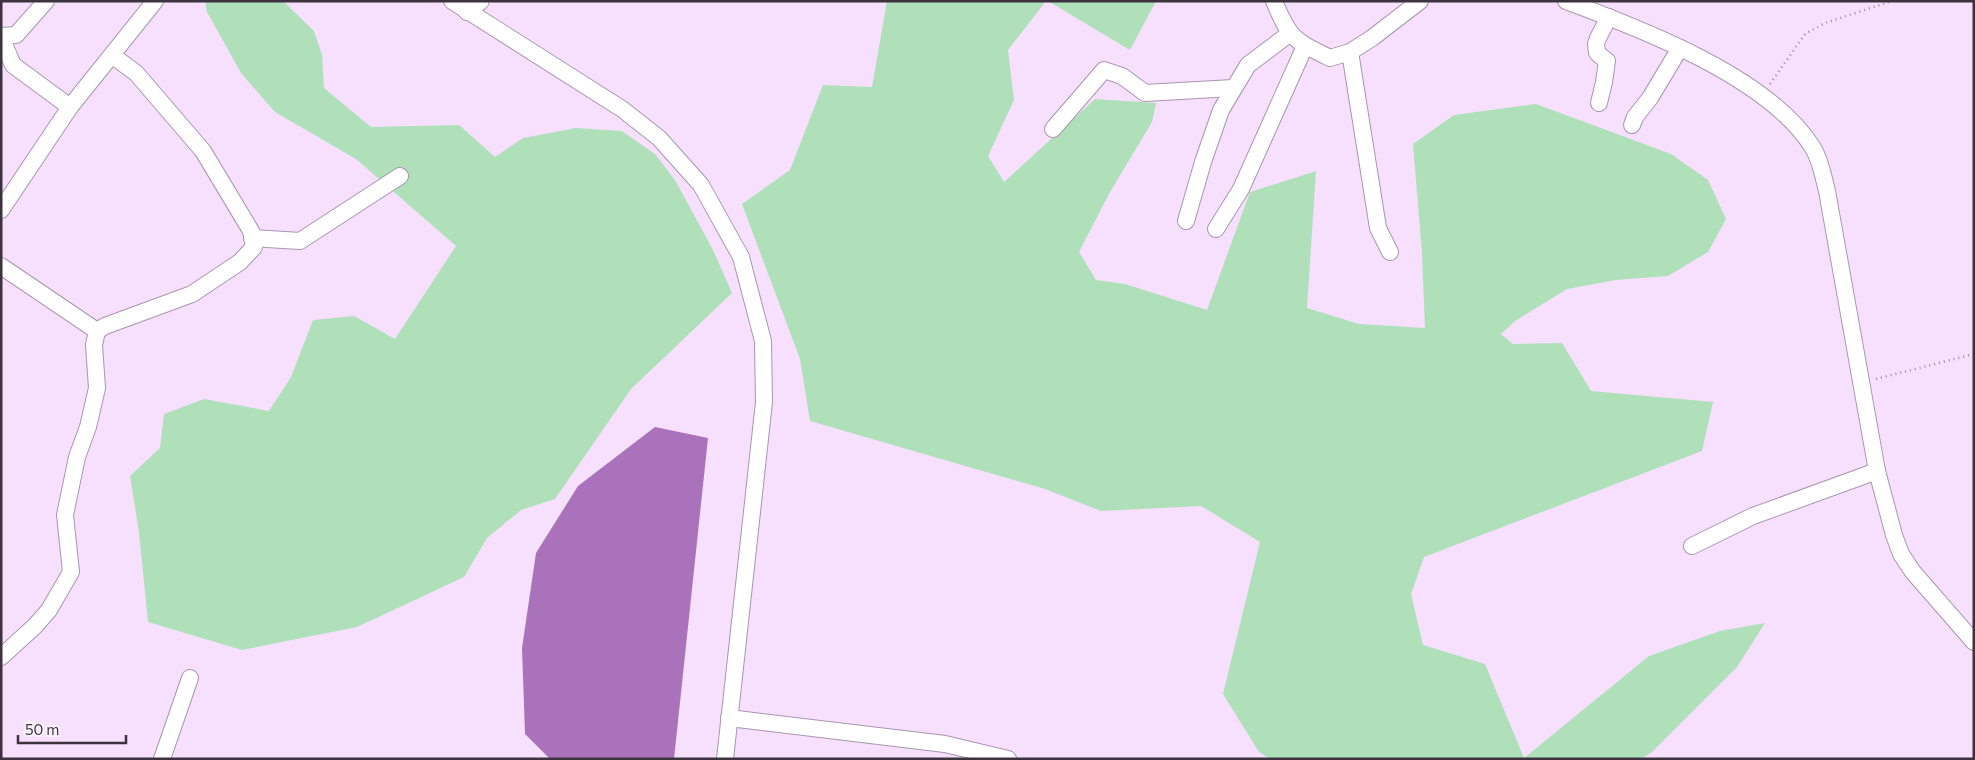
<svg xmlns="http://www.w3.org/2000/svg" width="1975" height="760" viewBox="0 0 1975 760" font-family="Commissioner,sans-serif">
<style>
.green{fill:#afe0ba}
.water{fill:#a972bb}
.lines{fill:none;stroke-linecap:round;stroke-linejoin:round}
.minor-casing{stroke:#aa95b1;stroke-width:18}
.path{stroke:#9b8ba0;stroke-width:2.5;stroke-dasharray:1 4;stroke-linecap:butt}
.minor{stroke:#fff;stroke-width:16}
</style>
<rect width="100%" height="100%" fill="#f6e0fd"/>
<!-- green -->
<g class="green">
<polygon points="205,1 283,1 314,31 322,55 324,88 371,127 459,125 495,157 523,138 576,128 622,131 655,154 675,180 713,250 732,293 631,389 555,499 521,510 487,538 464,577 357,627 242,650 148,622 139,532 130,476 160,448 164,414 204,399 269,411 291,377 313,320 354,316 395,339 456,246 356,159 275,112 241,73 207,12"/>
<polygon points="887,1 1046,1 1008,50 1014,100 988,156 1004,182 1095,99 1156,103 1152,122 1110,192 1079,252 1096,280 1125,284 1207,310 1250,192 1316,171 1307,308 1359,324 1425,328 1422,253 1413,144 1454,115 1536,104 1671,154 1708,180 1726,219 1708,252 1668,276 1616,280 1567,289 1515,321 1501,334 1513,344 1562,343 1591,391 1713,402 1702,451 1424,557 1411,594 1423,645 1485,664 1524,758 1649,656 1720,631 1765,623 1737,667 1652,752 1641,759 1270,759 1259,752 1223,694 1260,542 1201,506 1101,511 1045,489 810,421 800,359 742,204 790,170 823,85 872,87"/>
<polygon points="1048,1 1156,1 1130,50"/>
</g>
<!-- water -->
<polygon class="water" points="655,427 708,438 674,759 550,759 525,734 522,648 536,553 578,486"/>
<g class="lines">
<!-- minor casing -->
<g class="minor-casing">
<g id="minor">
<polyline points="452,1 622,109 659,138 701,185 741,257 763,341 764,402 725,759"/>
<path d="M1274,1C1290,39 1293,40 1330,58L1350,52L1372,38L1420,1"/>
<path d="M1566,1C1642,29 1770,78 1813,148C1821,161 1823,176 1827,191L1877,471L1894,535L1901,554L1913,572L1974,642"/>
<polyline points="467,12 481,1"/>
<polyline points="1,36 16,35 46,1"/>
<polyline points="1,37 13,65 70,107"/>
<polyline points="1350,52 1378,228 1390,252"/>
<polyline points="1599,103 1604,82 1607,61 1597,53 1596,44 1598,38 1609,17"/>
<polyline points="1632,125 1635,117 1650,98 1680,48"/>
<polyline points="1053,129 1104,70 1122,76 1145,93 1233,88"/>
<polyline points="1,210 70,107 155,1"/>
<polyline points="1186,221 1203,162 1221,110 1248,65 1289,34"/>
<polyline points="1216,229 1241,189 1305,46"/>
<polyline points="252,238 300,241 400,176"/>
<polyline points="1,266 97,331"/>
<polyline points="1692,546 1753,516 1877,471"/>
<polyline points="1,657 35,626 49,610 71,572 65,515 77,457 88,427 97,388 94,345 97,331 105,326 192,294 240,262 254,247 251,231 203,151 136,73 113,56"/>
<polyline points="729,718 945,744 1008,759"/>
<polyline points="162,759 190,678"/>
</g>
</g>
<!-- path -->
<g class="path">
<polyline points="1770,84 1805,34 1825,23 1892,1"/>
<polyline points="1876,379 1974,354"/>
</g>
<!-- minor -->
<use href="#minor" class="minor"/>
</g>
<!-- border -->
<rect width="1975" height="760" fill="none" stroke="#3c333f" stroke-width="5"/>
<!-- scale -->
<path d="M18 735v8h108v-8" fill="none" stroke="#3c333f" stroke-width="2.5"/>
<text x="25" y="735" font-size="15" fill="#3c333f" stroke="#fbf2fe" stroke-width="4" paint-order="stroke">50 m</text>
</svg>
